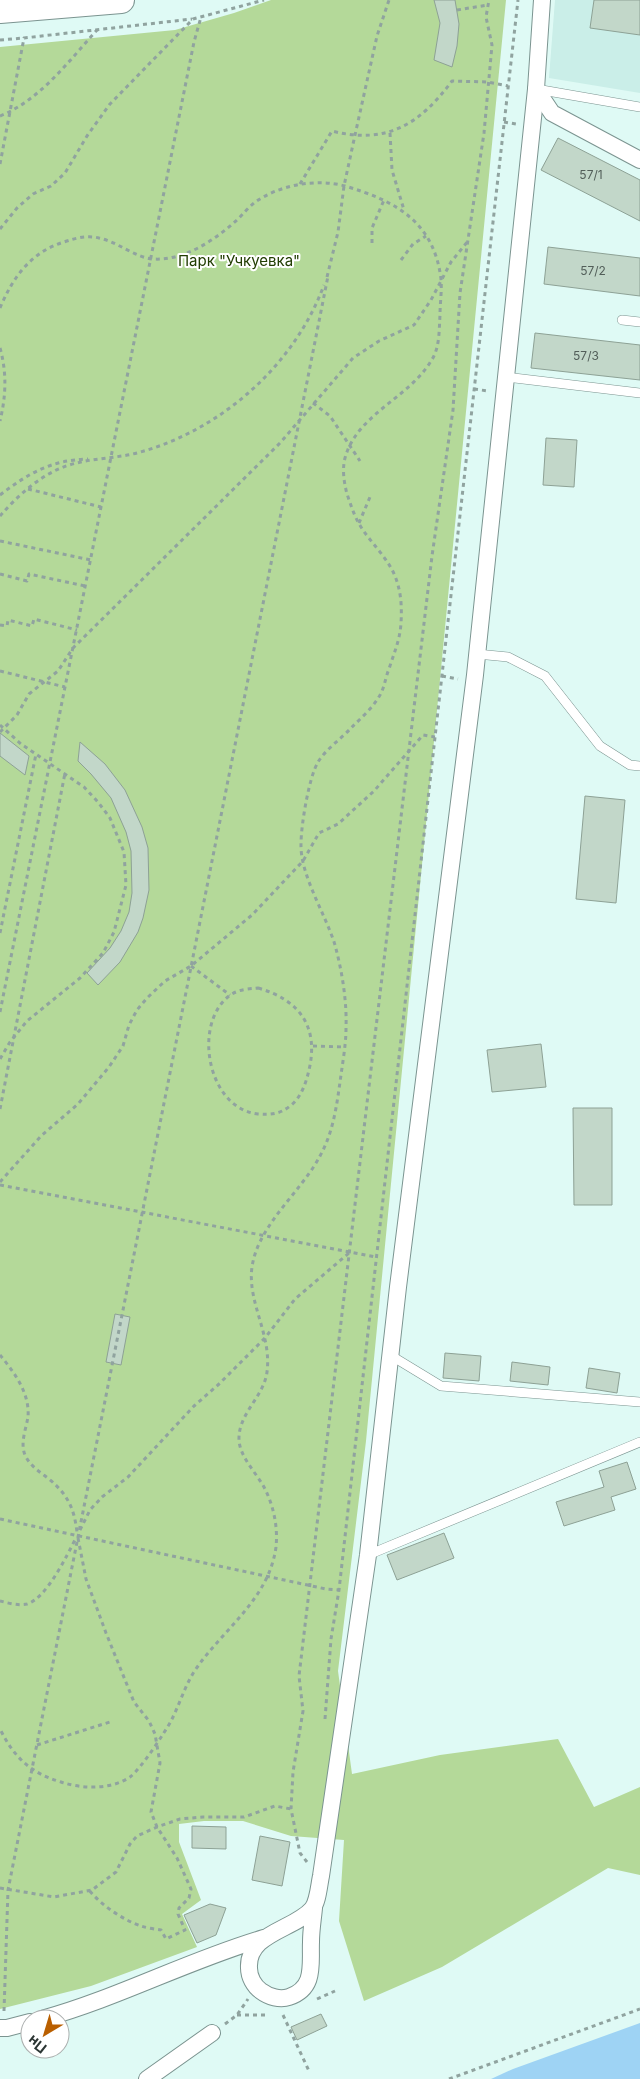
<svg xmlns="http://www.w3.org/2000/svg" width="640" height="2079" viewBox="0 0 640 2079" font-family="Inter,sans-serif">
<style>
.built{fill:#caeee8}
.green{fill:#b4d999}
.water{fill:#9ed3f4}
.building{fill:#c2d7c9;stroke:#8da195}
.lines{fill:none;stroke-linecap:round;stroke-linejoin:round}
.lane-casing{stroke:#7b9490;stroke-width:10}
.street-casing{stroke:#7b9490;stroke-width:18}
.primary-casing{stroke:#7b9490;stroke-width:28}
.path{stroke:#90a39f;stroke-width:3;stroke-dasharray:4 4;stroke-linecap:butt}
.lane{stroke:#fff;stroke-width:9}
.street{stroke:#fff;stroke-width:16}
.primary{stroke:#fff;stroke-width:26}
.labels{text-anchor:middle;stroke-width:4;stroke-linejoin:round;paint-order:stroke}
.number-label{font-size:12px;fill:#525e59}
.park-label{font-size:15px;fill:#223e03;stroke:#fff}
</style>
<rect width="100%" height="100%" fill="#dffaf5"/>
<!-- built -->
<polygon class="built" points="555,0 640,0 640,93 549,78"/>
<!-- green -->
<polygon class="green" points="271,0 506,0 366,1441 338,1671 352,1774 440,1755 558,1739 594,1807 640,1787 640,1875 608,1868 442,1967 364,2001 339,1921 344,1840 291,1836 243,1821 204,1821 179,1824 179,1842 201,1900 182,1914 197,1947 91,1986 0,2009 0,47 175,30 234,13"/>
<!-- water -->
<polygon class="water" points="640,2023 640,2079 491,2079 513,2069"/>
<!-- building -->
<g class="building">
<polygon points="434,0 455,0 459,24 457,46 452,67 434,60 440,23"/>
<polygon points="594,0 640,0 640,35 590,28"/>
<polygon points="558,138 640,180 640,221 541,170"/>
<polygon points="548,247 640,258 640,296 544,284"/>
<polygon points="535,333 640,345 640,380 531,368"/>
<polygon points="546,438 577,440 574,487 543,485"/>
<polygon points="0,733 29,756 25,775 0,756"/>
<polygon points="80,742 105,764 125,790 142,827 148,848 149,890 143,918 138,932 120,962 98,985 87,973 110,948 121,931 129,912 132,893 131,851 126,832 111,798 91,774 78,761"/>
<polygon points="585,796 625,800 616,903 576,899"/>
<polygon points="541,1044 546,1087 492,1092 487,1050"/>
<polygon points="573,1108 612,1108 612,1205 574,1205"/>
<polygon points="115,1314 130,1317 121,1365 106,1362"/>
<polygon points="445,1353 481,1356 479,1381 443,1378"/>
<polygon points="512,1362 550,1367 548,1385 510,1381"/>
<polygon points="589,1368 620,1373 617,1393 586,1388"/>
<polygon points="627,1462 636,1489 611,1497 615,1510 564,1526 556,1502 604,1487 599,1471"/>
<polygon points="444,1533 454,1558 397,1580 387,1555"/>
<polygon points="192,1826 226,1827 226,1849 192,1848"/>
<polygon points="260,1836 290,1842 282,1886 252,1880"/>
<polygon points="210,1904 226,1908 216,1935 197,1943 184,1915"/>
<polygon points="321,2014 327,2026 297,2040 291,2027"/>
</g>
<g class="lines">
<!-- lane casing -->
<g class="lane-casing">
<g id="lane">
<polyline points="536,89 640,107"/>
<polyline points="622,320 640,322"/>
<polyline points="506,377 640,393"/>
<polyline points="477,654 508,657 545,676 600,746 630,765 640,766"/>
<polyline points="390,1355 441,1386 640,1402"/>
<polyline points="368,1555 640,1442"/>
</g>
</g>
<!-- street casing -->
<g class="street-casing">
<g id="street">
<polyline points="536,89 552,113 640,160"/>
<path d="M314,1908C313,1919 311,1930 311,1942C310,1964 316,1988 289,1997C280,2000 269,1997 261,1991C254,1986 249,1977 249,1968C247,1933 294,1930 312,1909C318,1902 319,1885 321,1876L368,1555L398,1287L475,675L536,89L542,0"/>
<path d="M42,2019C118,1998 189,1960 264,1938"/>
<polyline points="0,2028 7,2028 30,2022"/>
<polyline points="147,2079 212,2033"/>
</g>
</g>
<!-- primary casing -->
<g class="primary-casing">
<polyline id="primary" points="0,10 121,0"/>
</g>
<!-- path -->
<g class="path">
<polyline points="457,10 488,5"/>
<polyline points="0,40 24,38"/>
<path d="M0,116C40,100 68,62 97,30"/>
<polyline points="504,122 516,124"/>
<polyline points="390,133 392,170 404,210"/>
<polyline points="0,164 24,38 192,19"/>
<path d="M300,184L332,131C387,145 420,124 452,81L488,82L508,86"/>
<polyline points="0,229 17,208 33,194 51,186 65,173 87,136 110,104 193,19 264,0"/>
<polyline points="372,243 372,228 384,200"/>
<polyline points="401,260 413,244 426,236"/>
<polyline points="327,277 338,232 344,186 355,135 377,36 389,0"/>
<path d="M0,308C13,277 31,252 64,242C76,238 87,235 99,238C118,242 136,258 153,259C184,261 215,240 237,220C243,214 248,208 254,203C278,185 317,178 345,186C396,201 434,222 441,279C442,291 440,303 440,315C439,330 440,348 431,361C409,398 357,414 345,458C342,470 344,482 347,494C351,505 354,516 361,527C371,543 387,557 395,576C401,591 402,606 401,623C400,640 394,653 389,669C386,676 385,684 382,691C376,705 362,717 351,728C341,739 326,749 318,762C309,777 301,825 301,844C300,875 326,915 335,945C342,971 347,1001 346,1028C346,1044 343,1060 341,1075C337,1103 334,1131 320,1156C301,1192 258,1225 252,1267C247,1302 272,1335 267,1372C264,1396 240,1412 239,1437C238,1456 257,1473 265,1489C274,1507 278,1528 276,1547C269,1598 226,1627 198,1666C186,1682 181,1701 172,1719C166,1731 140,1770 130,1777C111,1790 82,1789 61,1782C30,1773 14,1757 0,1729"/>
<path d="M0,348C7,373 6,396 0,421"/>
<polyline points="474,389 488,391"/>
<polyline points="313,403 330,416 360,461"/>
<polyline points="28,489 101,507"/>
<path d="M0,495C29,473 51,460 88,459"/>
<path d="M0,516C20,493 47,469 77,463C96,458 117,458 137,453C220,431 294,366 324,285"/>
<polyline points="359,523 370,497"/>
<polyline points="0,541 91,560"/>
<polyline points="0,574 27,581 29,574 85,586"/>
<polyline points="0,625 7,626 8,620 32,626 34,619 77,630"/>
<polyline points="0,671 65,687"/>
<polyline points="442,676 458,679"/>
<polyline points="0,725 21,744 84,787 98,802 110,818 124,852 126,885 114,932 103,953 80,978 27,1021 10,1042 0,1059"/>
<polyline points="0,732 17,715 29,694 58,671 73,648 280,443 353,358 379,341 414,325 431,300 451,262 468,241"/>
<polyline points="0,933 36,754"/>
<polyline points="191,966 230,995"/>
<path d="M258,988C300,1000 319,1027 309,1070C306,1083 301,1098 290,1106C280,1114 271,1115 258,1114C208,1109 192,1025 229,996C238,989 249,989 258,988Z"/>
<polyline points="0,1012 194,42 201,17"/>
<polyline points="313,1046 345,1047"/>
<polyline points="0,1109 65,773"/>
<polyline points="0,1182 41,1136 78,1104 109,1067 123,1046 129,1025 137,1010 147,998 165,981 191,966 252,915 303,861 319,833 338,824 374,791 423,735 435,737"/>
<polyline points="0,1185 376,1257"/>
<path d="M0,1355C14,1372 30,1393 28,1417C26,1429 20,1443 25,1455C30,1466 40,1472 49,1479C68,1495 74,1508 77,1532"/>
<polyline points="0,1519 326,1589 339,1590"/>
<polyline points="80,1530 90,1510 102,1497 128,1477 194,1406 219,1384 265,1338 295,1299 349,1253"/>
<path d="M78,1538L86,1579L106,1633L134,1702L149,1721L155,1734L160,1763L151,1812L157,1827L177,1858L191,1889L189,1898L179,1908L178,1914L185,1930L166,1939L161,1930C155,1929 147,1928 141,1926C123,1920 101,1905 89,1890"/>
<path d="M0,1601C8,1603 19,1606 27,1604C47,1598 67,1555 76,1538"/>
<polyline points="325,1719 331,1639 339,1590 518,0"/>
<polyline points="37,1745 113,1721"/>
<polyline points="307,1862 300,1853 291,1809 293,1772 303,1711 299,1676 432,556 453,410 460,293 484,133 492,45 486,17 489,0"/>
<polyline points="0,1888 54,1897 92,1890 116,1872 130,1844 137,1836 157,1827 180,1819 203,1817 244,1817 275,1806 291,1809"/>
<polyline points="317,1999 335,1991"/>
<polyline points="4,2011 8,1890 328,276"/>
<polyline points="237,2015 269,2015"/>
<polyline points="283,2015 309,2071"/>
<polyline points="225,2024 237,2015 248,1999"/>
<polyline points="449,2079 640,2009"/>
</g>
<!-- lane -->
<use href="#lane" class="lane"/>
<!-- street -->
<use href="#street" class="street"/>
<!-- primary -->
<use href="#primary" class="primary"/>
</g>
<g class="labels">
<!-- number labels -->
<g class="number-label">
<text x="591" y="179">57/1</text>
<text x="593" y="275">57/2</text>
<text x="586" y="360">57/3</text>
</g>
<!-- park labels -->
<g class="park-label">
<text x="239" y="266">Парк "Учкуевка"</text>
</g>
</g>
<!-- north arrow -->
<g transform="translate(45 2034) rotate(218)"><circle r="24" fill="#ffffff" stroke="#abafae"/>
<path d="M0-4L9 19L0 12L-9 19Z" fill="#b95f00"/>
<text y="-8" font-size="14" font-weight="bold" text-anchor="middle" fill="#2c3634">Пн</text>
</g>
</svg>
